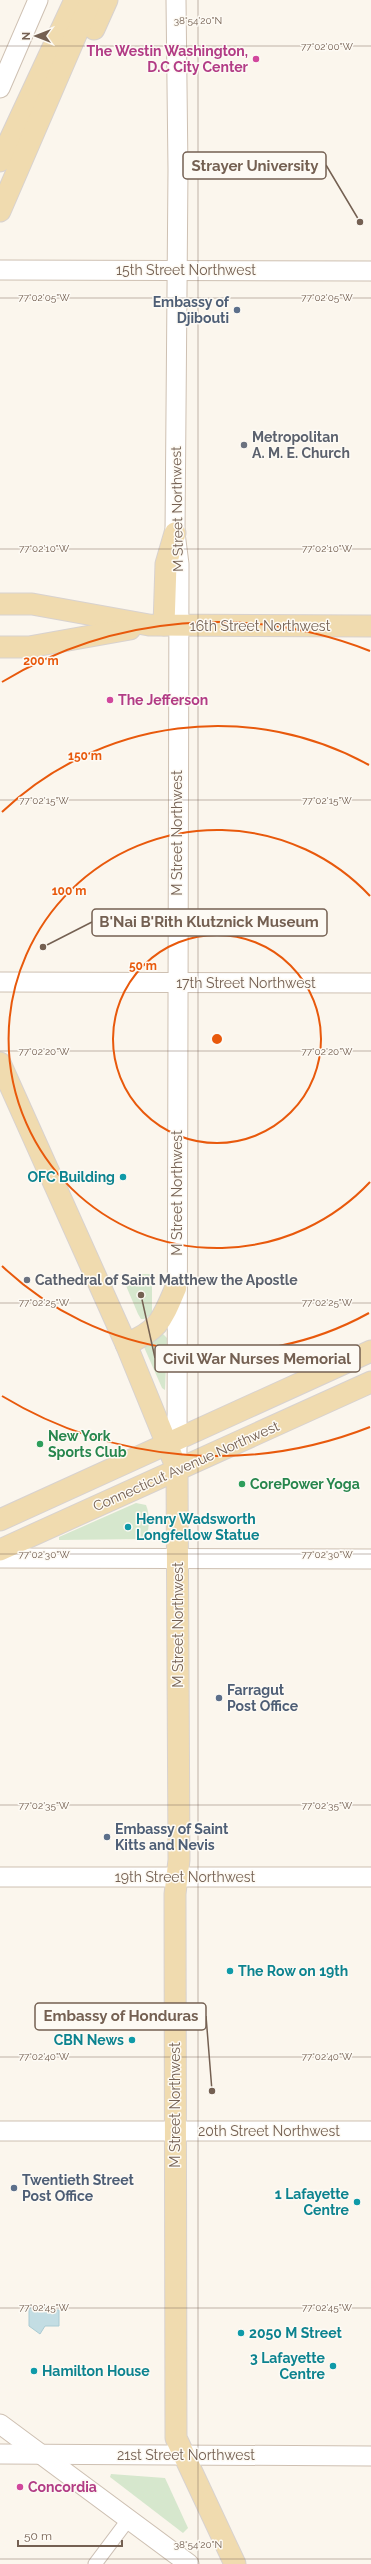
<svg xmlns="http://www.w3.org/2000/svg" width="371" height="2564" viewBox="0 0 371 2564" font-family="Raleway,sans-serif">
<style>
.green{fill:#d6e7cd}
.water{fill:#c3dde3;stroke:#abcbd3}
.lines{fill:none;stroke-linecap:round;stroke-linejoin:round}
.street-casing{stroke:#ccbfb4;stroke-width:15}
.secondary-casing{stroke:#cec0b2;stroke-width:21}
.primary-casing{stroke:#d8d2cf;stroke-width:23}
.street{stroke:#fff;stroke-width:13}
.secondary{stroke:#fff;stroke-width:19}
.primary{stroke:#f0dbaf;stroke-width:21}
.ticks{fill:none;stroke:#746052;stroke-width:1;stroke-opacity:0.45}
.ring{fill:none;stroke:#e8590c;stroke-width:2}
.hotel-dot{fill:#d1479c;stroke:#fdfaf4;stroke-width:1.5}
.service-dot{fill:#5c6f8a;stroke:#fdfaf4;stroke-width:1.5}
.worship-dot{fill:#6b7280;stroke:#fdfaf4;stroke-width:1.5}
.culture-dot{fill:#0f9aa8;stroke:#fdfaf4;stroke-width:1.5}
.leisure-dot{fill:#2e9e5b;stroke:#fdfaf4;stroke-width:1.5}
.labels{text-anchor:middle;stroke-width:3;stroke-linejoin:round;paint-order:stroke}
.hotel-label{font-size:14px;font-weight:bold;fill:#b23c85;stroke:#fdfaf4;text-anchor:start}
.street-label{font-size:14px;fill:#746052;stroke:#fdfaf4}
.service-label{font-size:14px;font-weight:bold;fill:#4e5e75;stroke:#fdfaf4;text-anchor:start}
.worship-label{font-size:14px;font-weight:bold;fill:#5b616d;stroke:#fdfaf4;text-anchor:start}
.culture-label{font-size:14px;font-weight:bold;fill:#0d838f;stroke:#fdfaf4;text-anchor:end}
.leisure-label{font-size:14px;font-weight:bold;fill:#27864d;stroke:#fdfaf4;text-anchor:start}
.ticks-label{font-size:10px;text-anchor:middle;fill:#746052;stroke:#fdfaf4;stroke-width:3;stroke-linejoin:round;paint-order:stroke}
.centre{fill:#e8590c;stroke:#fdfaf4;stroke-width:2}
.ring-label{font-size:12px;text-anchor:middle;font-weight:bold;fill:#e8590c;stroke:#fdfaf4;stroke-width:3;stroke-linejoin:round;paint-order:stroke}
.leader{fill:none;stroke:#746052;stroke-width:1.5}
.callout-dot{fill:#746052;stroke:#fdfaf4;stroke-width:1.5}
.callout{fill:#fdfaf4;stroke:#746052;stroke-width:1.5}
.callout-label{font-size:15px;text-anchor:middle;font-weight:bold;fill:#746052}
</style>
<rect width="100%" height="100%" fill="#fbf6ed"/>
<!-- green -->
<g class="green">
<polygon points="142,1274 152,1274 152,1314 144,1319 141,1319 138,1314 124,1281"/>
<polygon points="162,1333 167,1338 165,1390 162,1388 144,1347 144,1345"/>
<path d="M136,1503L146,1505C150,1514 150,1530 145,1539L59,1540V1537Z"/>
<polygon points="111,2474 165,2478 188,2528 183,2533 110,2477"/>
</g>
<!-- water -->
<polygon class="water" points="29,2306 47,2306 47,2310 59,2310 59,2326 45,2326 40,2334 29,2326"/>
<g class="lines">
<!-- street casing -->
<g class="street-casing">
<polyline id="street" points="95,2564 128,2520"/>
</g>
<!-- secondary casing -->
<g class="secondary-casing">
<g id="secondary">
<polyline points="176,0 178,170 175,533 179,564 177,1454"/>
<polyline points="0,88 38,0"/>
<polyline points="0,270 371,271"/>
<polyline points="0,982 371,983"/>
<polyline points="0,1558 371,1559"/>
<polyline points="0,1877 371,1877"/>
<polyline points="0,2131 371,2131"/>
<polyline points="0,2424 189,2564"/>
<polyline points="0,2454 371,2456"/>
</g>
</g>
<!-- primary casing -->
<g class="primary-casing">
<g id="primary">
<polyline points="94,29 107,0"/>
<polyline points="0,161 75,0"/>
<polyline points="0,211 91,0"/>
<polyline points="0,604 32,604 149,625 371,626"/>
<polyline points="164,625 166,564 175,533"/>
<polyline points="0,647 29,647 130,629"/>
<polyline points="0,1063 126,1344 177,1469 179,1860 175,1894 176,2438 235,2564"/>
<path d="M126,1344C160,1330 162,1319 176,1287"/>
<polyline points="0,1520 371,1351"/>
<polyline points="0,1550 371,1382"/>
</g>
</g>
<!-- street -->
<use href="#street" class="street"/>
<!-- secondary -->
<use href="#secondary" class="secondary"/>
<!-- primary -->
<use href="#primary" class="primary"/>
</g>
<!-- ticks -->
<path class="ticks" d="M198,0V2564M0,46H371M0,298H371M0,549H371M0,800H371M0,1051H371M0,1303H371M0,1554H371M0,1805H371M0,2057H371M0,2308H371M0,2559H371"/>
<!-- distance rings -->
<g class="ring">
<circle cx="217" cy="1039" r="104"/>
<path d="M370 1182A209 209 0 1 1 370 896"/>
<path d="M369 1313A313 313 0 0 1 2 1266M2 812A313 313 0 0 1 369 765"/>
<path d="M370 1427A417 417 0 0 1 2 1396M2 682A417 417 0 0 1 370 651"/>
</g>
<!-- markers -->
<g class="hotel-dot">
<circle cx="256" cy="59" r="4"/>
<circle cx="110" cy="700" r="4"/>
<circle cx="20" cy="2487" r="4"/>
</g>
<g class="service-dot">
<circle cx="237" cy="310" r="4"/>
<circle cx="219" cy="1698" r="4"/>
<circle cx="107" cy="1837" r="4"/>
<circle cx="14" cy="2188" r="4"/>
</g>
<g class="worship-dot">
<circle cx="244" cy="445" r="4"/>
<circle cx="27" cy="1280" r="4"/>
</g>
<g class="culture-dot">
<circle cx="123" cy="1177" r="4"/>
<circle cx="128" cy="1527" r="4"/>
<circle cx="230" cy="1971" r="4"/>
<circle cx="132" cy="2040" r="4"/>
<circle cx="357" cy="2202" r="4"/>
<circle cx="241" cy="2333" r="4"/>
<circle cx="333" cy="2366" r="4"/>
<circle cx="34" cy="2371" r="4"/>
</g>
<g class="leisure-dot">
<circle cx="40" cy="1444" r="4"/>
<circle cx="242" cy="1484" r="4"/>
</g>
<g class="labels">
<!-- hotel labels -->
<g class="hotel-label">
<text x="248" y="56" text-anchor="end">The Westin Washington,<tspan x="248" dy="16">D.C City Center</tspan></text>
<text x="118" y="705">The Jefferson</text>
<text x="28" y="2492">Concordia</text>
</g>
<!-- street labels -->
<g class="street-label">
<text x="186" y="275">15th Street Northwest</text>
<text transform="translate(177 509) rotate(-91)" y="5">M Street Northwest</text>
<text x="260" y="631">16th Street Northwest</text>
<text transform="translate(177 833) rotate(-90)" y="5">M Street Northwest</text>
<text x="246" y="988">17th Street Northwest</text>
<text transform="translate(177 1193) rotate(-90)" y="5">M Street Northwest</text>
<text transform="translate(186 1466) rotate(-24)" y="5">Connecticut Avenue Northwest</text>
<text transform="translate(178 1625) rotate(-90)" y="5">M Street Northwest</text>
<text x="185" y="1882">19th Street Northwest</text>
<text transform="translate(175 2105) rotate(-90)" y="5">M Street Northwest</text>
<text x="269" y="2136">20th Street Northwest</text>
<text x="186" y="2460">21st Street Northwest</text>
</g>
<!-- service labels -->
<g class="service-label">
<text x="229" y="307" text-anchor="end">Embassy of<tspan x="229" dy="16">Djibouti</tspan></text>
<text x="227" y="1695">Farragut<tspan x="227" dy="16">Post Office</tspan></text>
<text x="115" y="1834">Embassy of Saint<tspan x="115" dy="16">Kitts and Nevis</tspan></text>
<text x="22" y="2185">Twentieth Street<tspan x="22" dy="16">Post Office</tspan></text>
</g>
<!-- worship labels -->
<g class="worship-label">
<text x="252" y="442">Metropolitan<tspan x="252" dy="16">A. M. E. Church</tspan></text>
<text x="35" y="1285">Cathedral of Saint Matthew the Apostle</text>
</g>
<!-- culture labels -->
<g class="culture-label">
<text x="115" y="1182">OFC Building</text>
<text x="136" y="1524" text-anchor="start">Henry Wadsworth<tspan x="136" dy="16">Longfellow Statue</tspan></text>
<text x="238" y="1976" text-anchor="start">The Row on 19th</text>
<text x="124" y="2045">CBN News</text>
<text x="349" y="2199">1 Lafayette<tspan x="349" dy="16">Centre</tspan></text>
<text x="249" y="2338" text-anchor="start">2050 M Street</text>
<text x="325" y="2363">3 Lafayette<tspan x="325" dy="16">Centre</tspan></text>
<text x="42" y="2376" text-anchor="start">Hamilton House</text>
</g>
<!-- leisure labels -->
<g class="leisure-label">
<text x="48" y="1441">New York<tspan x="48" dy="16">Sports Club</tspan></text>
<text x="250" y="1489">CorePower Yoga</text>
</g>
</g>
<g class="ticks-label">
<text x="198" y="24">38°54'20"N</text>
<text x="327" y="50">77°02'00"W</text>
<text x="327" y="301">77°02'05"W</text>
<text x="44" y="301">77°02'05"W</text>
<text x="44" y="552">77°02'10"W</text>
<text x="327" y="552">77°02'10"W</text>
<text x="327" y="804">77°02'15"W</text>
<text x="44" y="804">77°02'15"W</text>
<text x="327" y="1055">77°02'20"W</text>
<text x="44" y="1055">77°02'20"W</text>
<text x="327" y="1306">77°02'25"W</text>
<text x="44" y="1306">77°02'25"W</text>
<text x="327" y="1558">77°02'30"W</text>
<text x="44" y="1558">77°02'30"W</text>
<text x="327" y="1809">77°02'35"W</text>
<text x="44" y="1809">77°02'35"W</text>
<text x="327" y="2060">77°02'40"W</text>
<text x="44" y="2060">77°02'40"W</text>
<text x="44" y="2311">77°02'45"W</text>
<text x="327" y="2311">77°02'45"W</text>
<text x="198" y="2548">38°54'20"N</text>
</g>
<circle cx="217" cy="1039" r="6" class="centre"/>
<g class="ring-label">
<text x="41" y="665">200 m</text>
<text x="85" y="760">150 m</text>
<text x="69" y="895">100 m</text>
<text x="143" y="970">50 m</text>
</g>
<!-- callouts -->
<path class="leader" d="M360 222L326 165M43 947L92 922M141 1295L155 1358M212 2091L206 2016"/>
<g class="callout-dot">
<circle cx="360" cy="222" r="4"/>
<circle cx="43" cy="947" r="4"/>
<circle cx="141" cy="1295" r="4"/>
<circle cx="212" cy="2091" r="4"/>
</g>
<g class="callout">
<rect x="183" y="152" width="143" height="27" rx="4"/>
<rect x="92" y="909" width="235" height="27" rx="4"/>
<rect x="155" y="1345" width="205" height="27" rx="4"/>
<rect x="35" y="2003" width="171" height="27" rx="4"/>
</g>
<g class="callout-label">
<text x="255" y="171">Strayer University</text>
<text x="209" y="927">B'Nai B'Rith Klutznick Museum</text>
<text x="257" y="1364">Civil War Nurses Memorial</text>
<text x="121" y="2021">Embassy of Honduras</text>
</g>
<!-- north arrow -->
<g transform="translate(36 36) rotate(270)" stroke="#fdfaf4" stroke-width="3" paint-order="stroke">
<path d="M0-3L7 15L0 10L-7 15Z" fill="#746052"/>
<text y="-6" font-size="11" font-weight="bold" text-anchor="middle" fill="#746052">N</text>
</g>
<!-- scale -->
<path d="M18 2540v6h104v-6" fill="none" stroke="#746052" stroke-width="2"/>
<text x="24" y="2540" font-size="12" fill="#746052" stroke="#fdfaf4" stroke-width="3" paint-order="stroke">50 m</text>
</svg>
